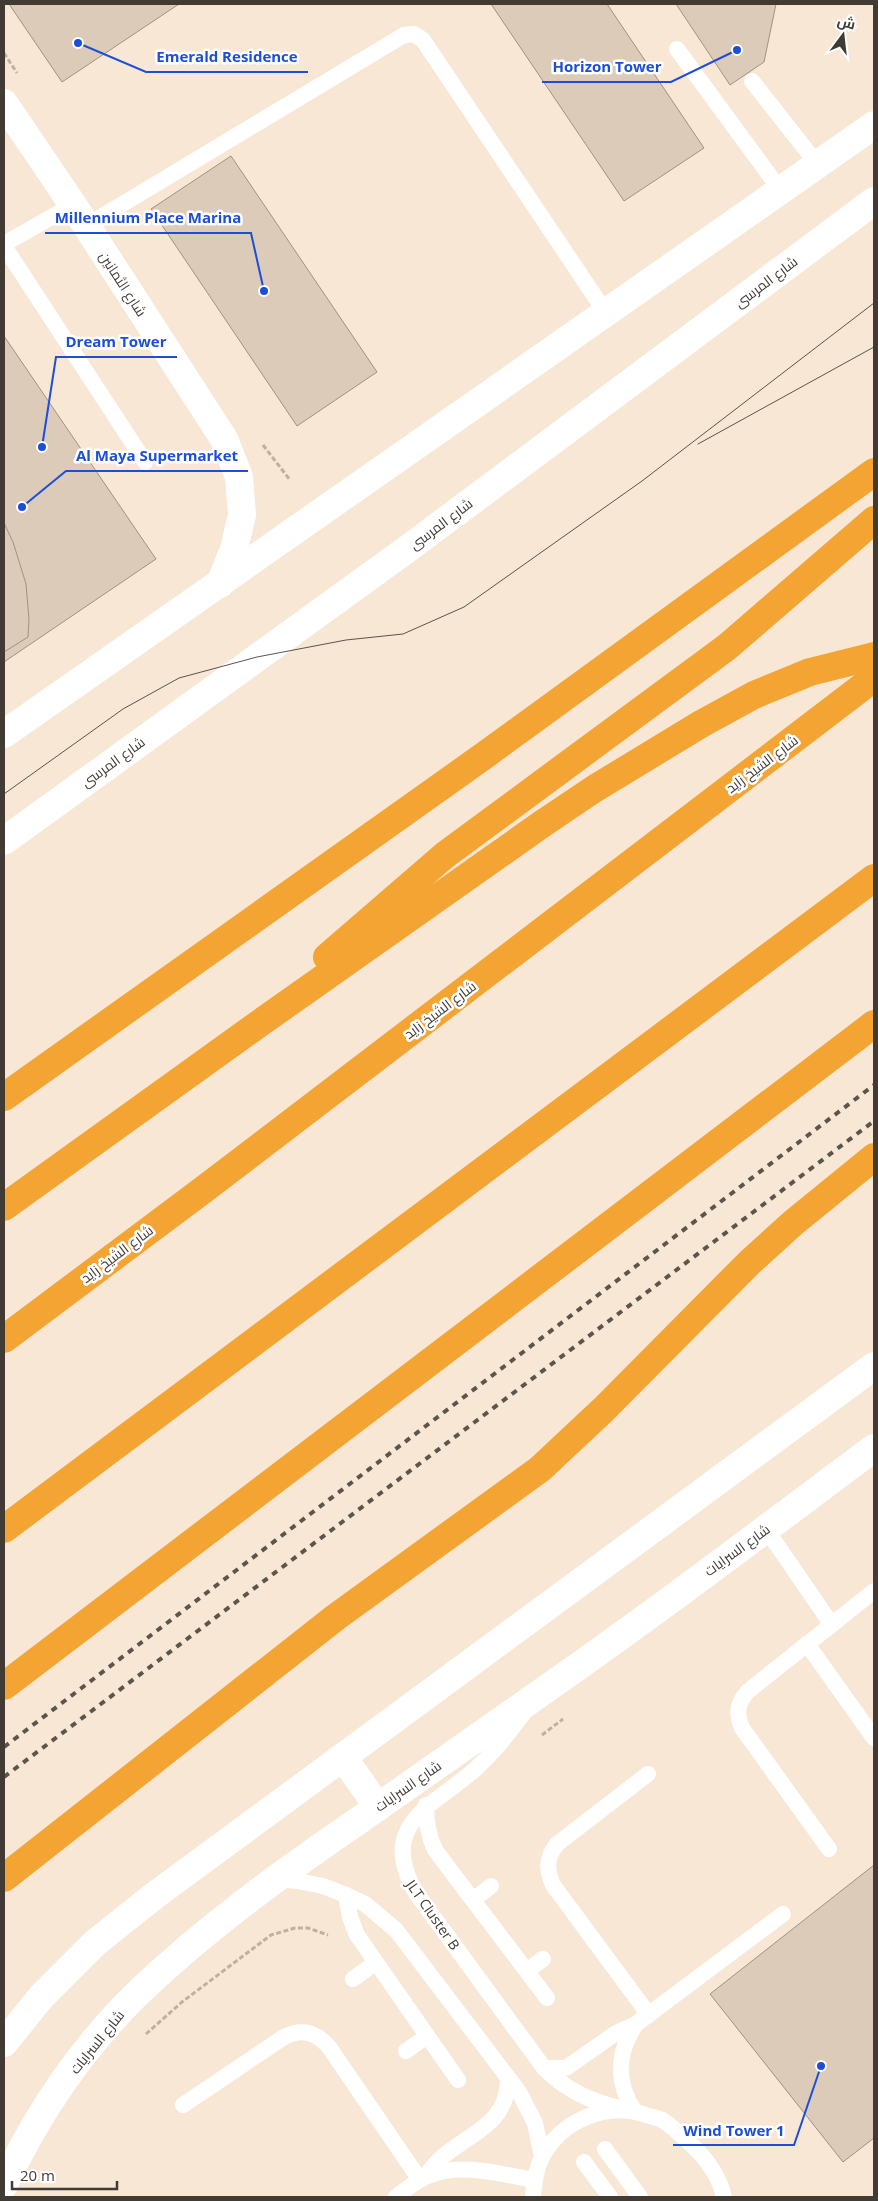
<svg xmlns="http://www.w3.org/2000/svg" width="878" height="2201" viewBox="0 0 878 2201" font-family="'Open Sans',Cairo,sans-serif">
<style>
.building{fill:#dbcbb8;stroke:#a19180}
.lines{fill:none;stroke-linecap:round;stroke-linejoin:round}
.path{stroke:#beb1a2;stroke-width:3;stroke-dasharray:5 2.5;stroke-linecap:butt}
.lane{stroke:#fff;stroke-width:16}
.street{stroke:#fff;stroke-width:28}
.secondary{stroke:#fff;stroke-width:28}
.highway{stroke:#f4a433;stroke-width:28}
.tram{stroke:#5d544c;stroke-width:1}
.rail{stroke:#5d544c;stroke-width:4;stroke-dasharray:6 6;stroke-linecap:butt}
.labels{text-anchor:middle;stroke-width:5;stroke-linejoin:round;paint-order:stroke}
.street-label{font-size:14px;fill:#423b34;stroke:#fff}
.leader{fill:none;stroke:#1d4ed8;stroke-width:2}
.callout-dot{fill:#1d4ed8;stroke:#fff;stroke-width:2}
.callout-label{font-size:15px;text-anchor:middle;font-weight:bold;fill:#1d4ed8;stroke:#fff;stroke-width:5;stroke-linejoin:round;paint-order:stroke}
</style>
<rect width="100%" height="100%" fill="#f7e7d4"/>
<!-- building -->
<g class="building">
<polygon points="9,4 179,4 62,82"/>
<polygon points="491,4 607,4 704,148 624,201"/>
<polygon points="676,4 776,4 764,62 730,85"/>
<polygon points="231,156 377,372 297,426 151,209"/>
<polygon points="4,336 156,559 4,662"/>
<polygon points="4,523 13,542 26,584 29,619 28,637 4,652"/>
<polygon points="874,1865 874,2138 843,2162 710,1994"/>
</g>
<g class="lines">
<!-- path -->
<g class="path">
<polyline points="4,53 17,73"/>
<polyline points="263,445 290,480"/>
<polyline points="542,1735 563,1719"/>
<polyline points="146,2034 182,2002 271,1935 295,1928 308,1928 328,1935"/>
</g>
<!-- lane -->
<g class="lane">
<polyline points="677,49 781,191"/>
<polyline points="752,81 818,165"/>
<polyline points="86,226 404,35 414,34 423,40 606,313"/>
<polyline points="4,244 73,205"/>
<polyline points="4,246 145,462"/>
<polyline points="766,1529 832,1625"/>
<polyline points="807,1644 874,1738"/>
<path d="M523,1714C507,1735 492,1755 472,1772C428,1809 378,1826 416,1893L544,2068C567,2091 592,2102 623,2109"/>
<path d="M648,1774L557,1844C546,1858 546,1869 553,1885L649,2015"/>
<path d="M426,1805C426,1822 428,1835 435,1850L547,1998"/>
<path d="M829,1849L742,1728C736,1714 737,1704 747,1692L874,1591"/>
<polyline points="276,1879 298,1881 323,1886 346,1895 365,1904 396,1930 519,2092 535,2123 542,2157"/>
<polyline points="346,1895 350,1917 357,1935 458,2080"/>
<polyline points="473,1900 491,1886"/>
<polyline points="527,1971 543,1959"/>
<polyline points="353,1979 375,1963"/>
<polyline points="406,2051 427,2036"/>
<polyline points="544,2068 566,2068 616,2033 636,2024 783,1914"/>
<path d="M183,2105L284,2037C302,2028 316,2032 329,2047L420,2180"/>
<path d="M634,2110C615,2081 617,2053 636,2024"/>
<polyline points="605,2149 640,2197"/>
<polyline points="584,2162 610,2197"/>
<path d="M426,2176C450,2136 508,2134 508,2079"/>
<path d="M396,2197C406,2190 416,2180 428,2176C461,2162 500,2174 534,2180"/>
<path d="M533,2197C534,2183 536,2169 542,2157C562,2120 607,2101 646,2115C652,2117 659,2118 664,2121C674,2128 684,2138 693,2146C708,2161 719,2176 724,2197"/>
</g>
<!-- street -->
<polyline class="street" points="4,103 73,205 224,439 239,477 242,515 234,549 220,584"/>
<!-- secondary -->
<g class="secondary">
<polyline points="4,734 874,125"/>
<polyline points="4,841 406,550 874,201"/>
<polyline points="343,1757 378,1807"/>
<polyline points="4,2043 41,1997 95,1943 154,1896 874,1366"/>
<path d="M4,2185C36,2115 83,2046 139,1992C206,1928 282,1873 358,1821C415,1781 472,1741 529,1701C646,1620 760,1533 874,1448"/>
</g>
<!-- highway -->
<g class="highway">
<polyline points="327,957 445,855 727,647 874,520"/>
<polyline points="4,1097 485,755 874,472"/>
<polyline points="4,1207 260,1023 542,824 594,789 701,724 754,695 810,672 874,656"/>
<polyline points="4,1339 203,1190 874,678"/>
<polyline points="4,1529 874,878"/>
<polyline points="4,1686 874,1024"/>
<polyline points="4,1878 336,1617 540,1469 604,1409 750,1262 793,1223 874,1157"/>
</g>
<!-- tram -->
<g class="tram">
<polyline points="698,444 874,347"/>
<polyline points="4,794 123,709 179,678 257,657 346,640 403,634 464,607 642,481 874,303"/>
</g>
<!-- rail -->
<g class="rail">
<polyline points="4,1747 874,1085"/>
<polyline points="4,1777 874,1121"/>
</g>
</g>
<g class="labels">
<!-- street labels -->
<g class="street-label">
<text transform="translate(766 282) rotate(-37)" y="5">شارع المرسى</text>
<text transform="translate(123 284) rotate(57)" y="5">شارع الثمانين</text>
<text transform="translate(441 524) rotate(-37)" y="5">شارع المرسى</text>
<text transform="translate(113 762) rotate(-36)" y="5">شارع المرسى</text>
<text transform="translate(762 764) rotate(-37)" y="5">شارع الشيخ زايد</text>
<text transform="translate(440 1010) rotate(-37)" y="5">شارع الشيخ زايد</text>
<text transform="translate(117 1254) rotate(-37)" y="5">شارع الشيخ زايد</text>
<text transform="translate(737 1550) rotate(-36)" y="5">شارع السرايات</text>
<text transform="translate(408 1786) rotate(-35)" y="5">شارع السرايات</text>
<text transform="translate(433 1915) rotate(55)" y="5">JLT Cluster B</text>
<text transform="translate(97 2042) rotate(-51)" y="5">شارع السرايات</text>
</g>
</g>
<!-- callouts -->
<path class="leader" d="M78 43L146 72H308M737 50L671 82H542M264 291L251 233H45M42 447L56 357H177M22 507L66 471H248M821 2066L794 2145H673"/>
<g class="callout-dot">
<circle cx="78" cy="43" r="5"/>
<circle cx="737" cy="50" r="5"/>
<circle cx="264" cy="291" r="5"/>
<circle cx="42" cy="447" r="5"/>
<circle cx="22" cy="507" r="5"/>
<circle cx="821" cy="2066" r="5"/>
</g>
<g class="callout-label">
<text x="227" y="62">Emerald Residence</text>
<text x="607" y="72">Horizon Tower</text>
<text x="148" y="223">Millennium Place Marina</text>
<text x="116" y="347">Dream Tower</text>
<text x="157" y="461">Al Maya Supermarket</text>
<text x="734" y="2136">Wind Tower 1</text>
</g>
<!-- border -->
<rect width="878" height="2201" fill="none" stroke="#423b34" stroke-width="10"/>
<!-- north arrow -->
<g transform="translate(843 35) rotate(15)" stroke="#ffffff" stroke-width="4" paint-order="stroke">
<path d="M0-4L9 19L0 12L-9 19Z" fill="#423b34"/>
<text y="-8" font-size="14" font-weight="bold" text-anchor="middle" fill="#423b34">ش</text>
</g>
<!-- scale -->
<path d="M12 2181v8h105v-8" fill="none" stroke="#423b34" stroke-width="2.5"/>
<text x="20" y="2181" font-size="15" fill="#423b34" stroke="#ffffff" stroke-width="4" paint-order="stroke">20 m</text>
</svg>
